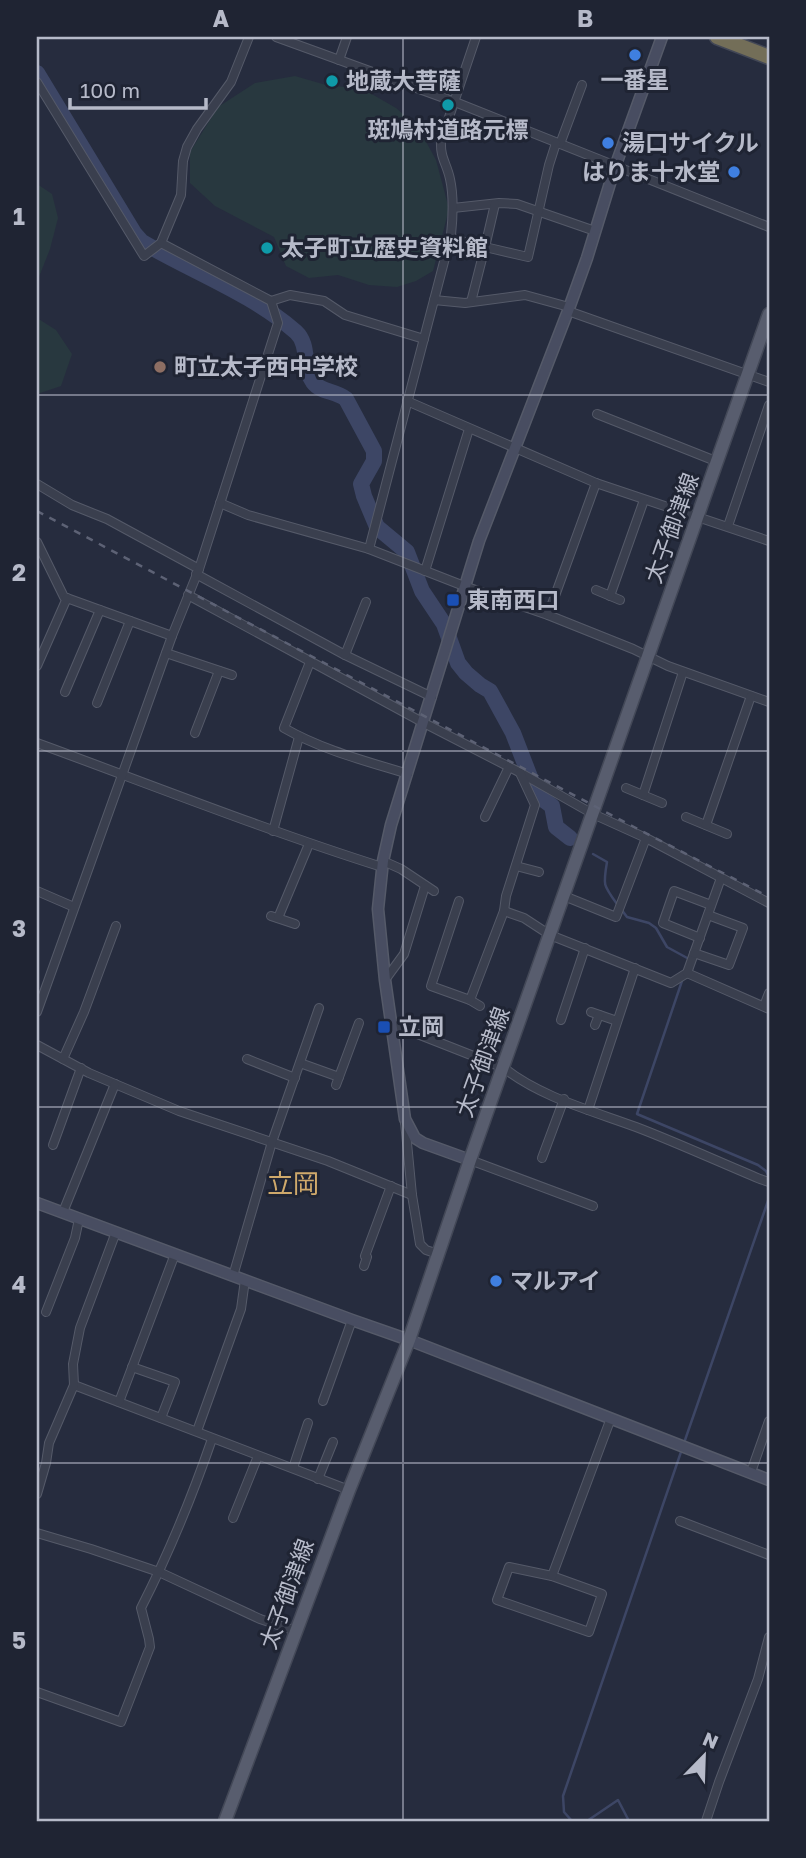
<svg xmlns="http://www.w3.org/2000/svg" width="806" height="1858" viewBox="0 0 806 1858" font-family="'Golos Text','Noto Sans JP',sans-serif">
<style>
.green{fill:#28383f}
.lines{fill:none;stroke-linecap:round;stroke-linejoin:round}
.stream{stroke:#3d4665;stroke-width:2.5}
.river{stroke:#3d4665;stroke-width:16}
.street-casing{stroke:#555a69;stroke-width:10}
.secondary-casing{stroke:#555a69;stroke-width:13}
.primary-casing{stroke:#434857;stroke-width:15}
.highway-casing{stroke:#424756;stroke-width:17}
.street{stroke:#3a3f4e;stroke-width:8}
.secondary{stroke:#484d61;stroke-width:10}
.primary{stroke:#585d6e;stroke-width:12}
.highway{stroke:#736e58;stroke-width:14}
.rail{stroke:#5d6275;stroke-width:2.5;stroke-dasharray:7 7;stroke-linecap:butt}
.grid{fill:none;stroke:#b6bac9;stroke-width:2;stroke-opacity:0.55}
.shop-dot{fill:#3f7fe0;stroke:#1f2433;stroke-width:2.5}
.culture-dot{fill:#0f9aa8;stroke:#1f2433;stroke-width:2.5}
.education-dot{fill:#8d6e63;stroke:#1f2433;stroke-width:2.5}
.transit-dot{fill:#1a4fb4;stroke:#1f2433;stroke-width:2.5}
.labels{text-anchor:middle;stroke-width:6;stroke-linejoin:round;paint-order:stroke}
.poi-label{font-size:23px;font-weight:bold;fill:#b6bac9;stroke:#1f2433;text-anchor:start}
.street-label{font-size:23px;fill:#b6bac9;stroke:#1f2433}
.quarter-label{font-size:26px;fill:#cfa96b;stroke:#1f2433}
.neatline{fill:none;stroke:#b6bac9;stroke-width:2.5}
.grid-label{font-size:23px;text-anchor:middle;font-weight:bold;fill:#b6bac9}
</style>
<rect width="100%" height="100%" fill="#262c3e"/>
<!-- green -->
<g class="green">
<polygon points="295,76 326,85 363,89 396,108 418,127 436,160 449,209 433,271 416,281 397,287 369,285 338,275 309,278 286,266 274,237 215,206 190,183 190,152 218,107 255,83"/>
<polygon points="37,184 52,194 58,218 50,249 37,282"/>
<polygon points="37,318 56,330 72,354 61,386 37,394"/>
</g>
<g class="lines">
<!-- stream -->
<g class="stream">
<path d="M593,854L607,862C603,885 603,885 617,904"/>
<polyline points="621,909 627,917 649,923 656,928 667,947 689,959"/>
<polyline points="683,978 637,1114 758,1165 766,1171 769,1177"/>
<polyline points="684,1443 769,1198"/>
<polyline points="576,1821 572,1821 564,1812 563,1796 682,1449"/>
<polyline points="587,1821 618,1800 629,1821"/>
</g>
<!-- river -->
<path class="river" d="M37,73L134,233L142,242C193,272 251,293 296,332C310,345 302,367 313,382C320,392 336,391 346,399L374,451V461L361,484L364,496L377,527L407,552L422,591L444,624L458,663L466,673L480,685L490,691L513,733L537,795L552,806L556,827L570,838"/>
<!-- street casing -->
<g class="street-casing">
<g id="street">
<polyline points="276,37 455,102 769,227"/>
<polyline points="339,60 347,37"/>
<polyline points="37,82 144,256 161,243 181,195 183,161 187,147 197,129 231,82 249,37"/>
<polyline points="560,144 582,85"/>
<polyline points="453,208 499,203 517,204 595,231"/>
<polyline points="450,238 485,247 495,204"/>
<polyline points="434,300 465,303 525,295 569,307"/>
<polyline points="271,301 290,295 324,301 345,315 424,339"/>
<polyline points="471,302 485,247 528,257 549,165 556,143"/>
<polyline points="568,311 769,382"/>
<polyline points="407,401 596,483 769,541"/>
<polyline points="597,414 718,462"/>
<polyline points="37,484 72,505 107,519 199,569"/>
<polyline points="220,503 248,515 369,549 464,586 548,615 633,649 668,666 769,702"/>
<polyline points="728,526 769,405"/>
<polyline points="37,542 64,597 172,636"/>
<path d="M369,549L451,235C453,216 454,197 450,179C447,164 440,158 441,141L476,37"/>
<polyline points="425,571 469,429"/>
<polyline points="196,574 345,655 432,697"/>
<polyline points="596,590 620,600"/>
<polyline points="188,595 424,723 519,772 593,814 646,838 769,903"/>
<polyline points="610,596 644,500"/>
<polyline points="548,615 596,483"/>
<polyline points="166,653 232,675"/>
<polyline points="345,655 366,602"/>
<path d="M310,662L284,728C322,750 366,761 408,774"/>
<polyline points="37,666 67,598"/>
<polyline points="65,692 100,610"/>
<polyline points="97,703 130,621"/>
<polyline points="195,733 219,671"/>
<path d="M37,743C152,785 265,830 382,867"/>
<polyline points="626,788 662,803"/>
<polyline points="643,795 683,672"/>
<polyline points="485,817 509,767"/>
<polyline points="686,817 727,834"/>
<polyline points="706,825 751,696"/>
<polyline points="273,831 299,737"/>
<polyline points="383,861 401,869 434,891"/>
<polyline points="516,866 539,872"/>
<polyline points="37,891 74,907"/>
<polyline points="564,896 616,917 646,838"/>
<polyline points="459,901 431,986 470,1000 480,1006"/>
<polyline points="504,911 524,918 550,935 671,983 687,973 721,878"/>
<polyline points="271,916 295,924"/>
<polyline points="278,918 309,844"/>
<polyline points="700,938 663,923 674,891 711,905"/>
<polyline points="694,953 729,965 743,928 708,915"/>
<polyline points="687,973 769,1009"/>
<polyline points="385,980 404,954 425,886"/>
<polyline points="470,1000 504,911 506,896 535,805 520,773"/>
<polyline points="764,1006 769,993"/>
<polyline points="37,1012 172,636 199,569 278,323 271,301 161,243"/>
<polyline points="591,1012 617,1021"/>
<polyline points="561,1020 585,948"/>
<path d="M392,1024L504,1068C540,1097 593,1111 636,1127C678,1143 719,1162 760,1179L769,1182"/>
<polyline points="595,1025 599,1015"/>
<polyline points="37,1045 89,1073 179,1111 328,1161 412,1195"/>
<polyline points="63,1059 84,1012 116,926"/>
<polyline points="247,1059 295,1078"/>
<polyline points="300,1063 339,1077"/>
<polyline points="336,1085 359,1023"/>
<polyline points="588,1110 635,968"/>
<polyline points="405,1122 412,1195 420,1244 426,1250 438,1254"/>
<polyline points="53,1145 81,1068"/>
<polyline points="542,1158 564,1099"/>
<polyline points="470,1160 593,1206"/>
<polyline points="63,1212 115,1084"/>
<polyline points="364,1266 367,1257 365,1256 391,1186"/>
<polyline points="233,1276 272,1142 319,1008"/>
<polyline points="46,1312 75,1238 79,1219"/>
<polyline points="132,1367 175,1382 161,1418"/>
<polyline points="74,1385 349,1490"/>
<polyline points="323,1401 352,1320"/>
<polyline points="119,1402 175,1254"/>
<polyline points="197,1431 241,1309 245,1280"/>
<polyline points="293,1468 308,1423"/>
<polyline points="751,1472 769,1421"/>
<polyline points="318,1479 333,1442"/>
<polyline points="37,1494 46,1463 49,1443 74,1385 73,1364 80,1328 116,1232"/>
<polyline points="233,1518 258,1456"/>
<polyline points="680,1521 769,1555"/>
<polyline points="37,1533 91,1549 159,1572 260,1619 296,1631"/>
<polygon points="509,1567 552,1576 602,1594 589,1632 497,1600"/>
<polyline points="552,1576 611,1418"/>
<path d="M37,1692L121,1722L150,1647L149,1639L141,1608C169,1553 192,1497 212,1439"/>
<polyline points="706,1821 719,1782 758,1679 769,1637"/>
</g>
</g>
<!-- secondary casing -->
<g class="secondary-casing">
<g id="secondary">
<polyline points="470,1160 423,1143 415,1138 405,1119 385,980 378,909 383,861 391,825 479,541 568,311 587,258 615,167 662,37"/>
<polyline points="37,1203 352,1320 409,1340 769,1480"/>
</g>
</g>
<!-- primary casing -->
<g class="primary-casing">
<polyline id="primary" points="225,1821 349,1490 409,1340 470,1160 769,314"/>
</g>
<!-- highway casing -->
<g class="highway-casing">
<polyline id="highway" points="717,37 769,57"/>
</g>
<!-- street -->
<use href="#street" class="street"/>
<!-- secondary -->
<use href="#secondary" class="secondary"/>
<!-- primary -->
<use href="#primary" class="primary"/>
<!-- highway -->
<use href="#highway" class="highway"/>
<!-- rail -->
<polyline class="rail" points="37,511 634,827 769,897"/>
</g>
<!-- grid -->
<path class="grid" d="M403,37V1821M37,395H769M37,751H769M37,1107H769M37,1463H769"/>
<!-- markers -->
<g class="shop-dot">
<circle cx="635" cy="55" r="7"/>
<circle cx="608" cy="143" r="7"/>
<circle cx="734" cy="172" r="7"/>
<circle cx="496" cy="1281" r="7"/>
</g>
<g class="culture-dot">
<circle cx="332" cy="81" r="7"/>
<circle cx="448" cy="105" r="7"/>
<circle cx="267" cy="248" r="7"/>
</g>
<circle class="education-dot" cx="160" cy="367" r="7"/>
<g class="transit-dot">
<rect x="446" y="593" width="14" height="14" rx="3.5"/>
<rect x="377" y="1020" width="14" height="14" rx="3.5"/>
</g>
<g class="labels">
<!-- poi labels -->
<g class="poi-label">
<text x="635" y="88" text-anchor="middle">一番星</text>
<text x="346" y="89">地蔵大菩薩</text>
<text x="448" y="138" text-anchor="middle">斑鳩村道路元標</text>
<text x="622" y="151">湯口サイクル</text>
<text x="720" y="180" text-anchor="end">はりま十水堂</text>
<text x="281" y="256">太子町立歴史資料館</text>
<text x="174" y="375">町立太子西中学校</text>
<text x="467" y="608">東南西口</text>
<text x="398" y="1035">立岡</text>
<text x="510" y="1289">マルアイ</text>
</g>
<!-- street labels -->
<g class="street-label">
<text transform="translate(672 528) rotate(-70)" y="8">太子御津線</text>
<text transform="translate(483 1062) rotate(-70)" y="8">太子御津線</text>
<text transform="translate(287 1594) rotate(-70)" y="8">太子御津線</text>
</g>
<!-- quarter labels -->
<g class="quarter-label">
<text x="293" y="1193">立岡</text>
</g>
</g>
<!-- border -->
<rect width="806" height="1858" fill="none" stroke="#1f2433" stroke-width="77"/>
<!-- north arrow -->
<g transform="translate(704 1756) rotate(23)" stroke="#1f2433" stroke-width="5" paint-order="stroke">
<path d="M0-5L12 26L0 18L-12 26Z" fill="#b6bac9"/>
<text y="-10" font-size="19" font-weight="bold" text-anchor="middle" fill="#b6bac9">N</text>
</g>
<!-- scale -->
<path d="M70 98v10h136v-10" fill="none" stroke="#b6bac9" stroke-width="3.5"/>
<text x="80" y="98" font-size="21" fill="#b6bac9" stroke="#1f2433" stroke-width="5" paint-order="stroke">100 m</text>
<rect x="38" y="38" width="730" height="1782" class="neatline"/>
<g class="grid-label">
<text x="221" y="27">A</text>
<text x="585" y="27">B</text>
<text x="19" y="225">1</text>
<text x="19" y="581">2</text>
<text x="19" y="937">3</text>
<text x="19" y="1293">4</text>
<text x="19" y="1649">5</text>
</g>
</svg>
